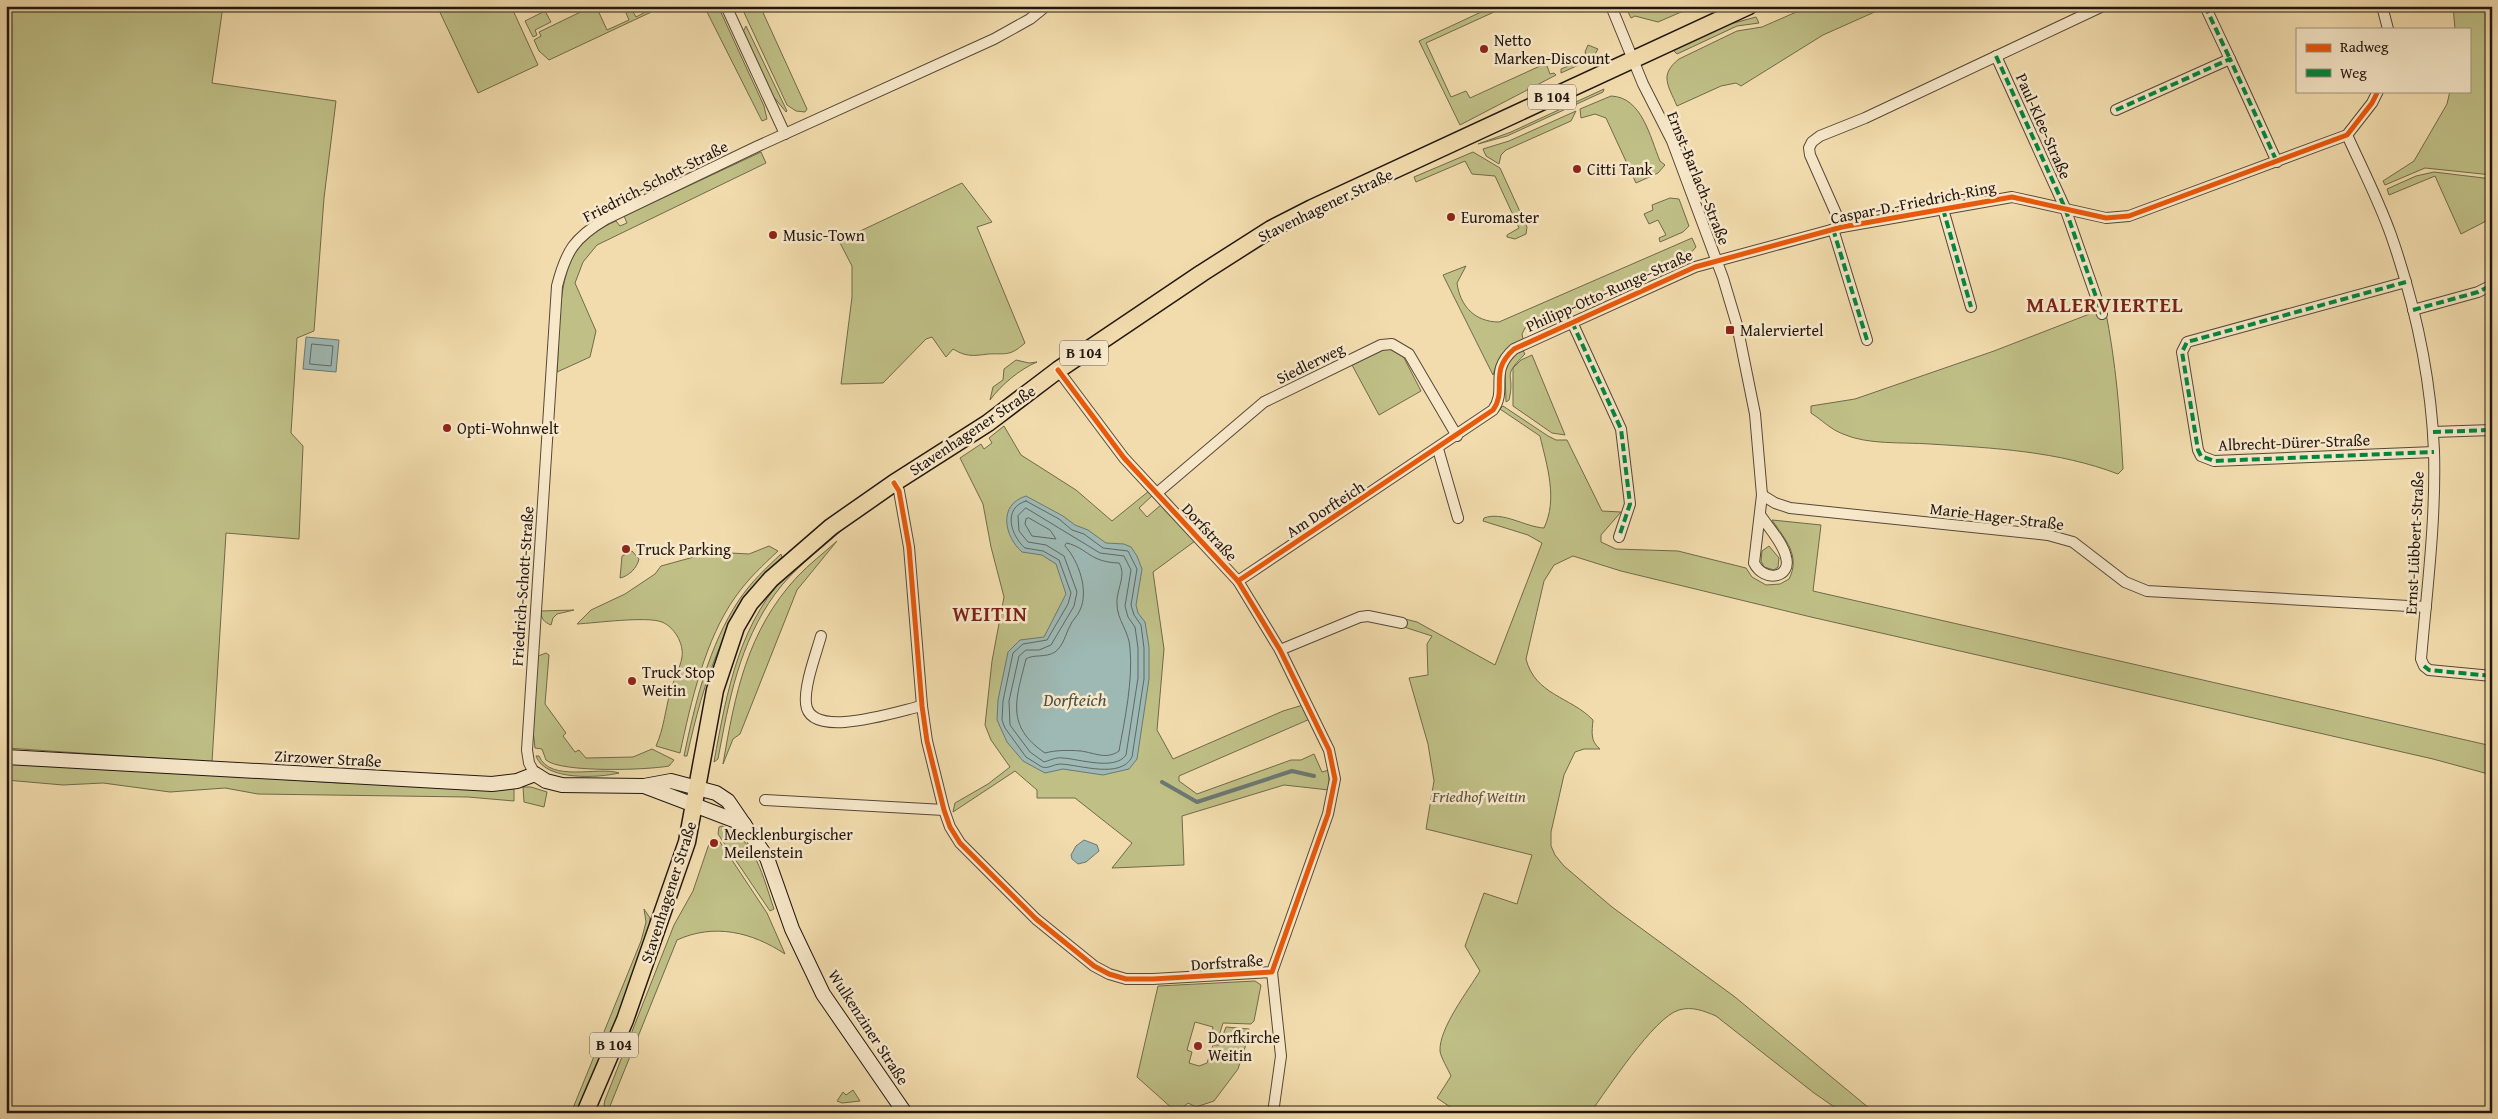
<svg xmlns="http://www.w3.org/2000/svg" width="2498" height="1119" viewBox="0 0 2498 1119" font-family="'Gentium Book Plus',serif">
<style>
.green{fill:#bfbf86;stroke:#706a4b}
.water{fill:#9eb9b4;stroke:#6c7872}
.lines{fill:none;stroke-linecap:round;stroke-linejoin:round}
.shore{stroke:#606862;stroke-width:1}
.stream{stroke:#6c7872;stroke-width:4}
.street-casing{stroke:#564837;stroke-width:12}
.secondary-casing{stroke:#221610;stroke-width:16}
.primary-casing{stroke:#221610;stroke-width:19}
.street{stroke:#f7e8ca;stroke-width:10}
.secondary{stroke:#f7e8ca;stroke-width:14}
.primary{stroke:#f2dcad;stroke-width:16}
.quiet{stroke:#00873e;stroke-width:4;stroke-dasharray:8 4;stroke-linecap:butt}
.cycleway-casing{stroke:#f7e8ca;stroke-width:8}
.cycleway{stroke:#e8590c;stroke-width:5}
.poi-dot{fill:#8f2418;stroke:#f7e8ca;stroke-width:2}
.labels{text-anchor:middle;stroke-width:5;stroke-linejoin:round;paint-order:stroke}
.shield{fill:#f7e8ca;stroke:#625548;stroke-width:1}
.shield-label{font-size:15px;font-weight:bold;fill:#221610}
.poi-label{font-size:16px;fill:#221610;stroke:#f7e8ca;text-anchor:start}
.street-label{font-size:16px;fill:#221610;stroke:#f7e8ca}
.park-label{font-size:16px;font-style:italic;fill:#595139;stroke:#f7e8ca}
.water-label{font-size:18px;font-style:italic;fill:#4d4f49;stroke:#f7e8ca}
.district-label{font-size:21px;font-weight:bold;letter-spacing:1px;fill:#7a1f14;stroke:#f7e8ca}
</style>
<rect width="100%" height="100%" fill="#f2dcad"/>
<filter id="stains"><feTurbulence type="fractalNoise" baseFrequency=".004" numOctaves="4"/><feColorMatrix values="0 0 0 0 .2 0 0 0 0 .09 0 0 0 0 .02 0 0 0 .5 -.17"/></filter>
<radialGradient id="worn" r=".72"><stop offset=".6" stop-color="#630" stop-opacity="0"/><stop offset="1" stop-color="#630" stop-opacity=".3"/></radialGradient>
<!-- green -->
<g class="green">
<polygon points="6,6 223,6 212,83 336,101 324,198 314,331 297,338 291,433 303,446 299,539 226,533 212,762 6,748"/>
<polygon points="437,6 511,6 538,65 478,93"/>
<polygon points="593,6 596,6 607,30 629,20 626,13 632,10 636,17 657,6 664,6 549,60 539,51 534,40 541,36 539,32"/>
<polygon points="704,6 718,6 764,106 767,119 762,121"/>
<polygon points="741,6 760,6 807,109 805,112 796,111 787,105"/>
<polygon points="1494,6 1509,7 1505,7 1426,43 1451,97 1466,91 1470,98 1540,66 1547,66 1550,74 1554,73 1556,75 1460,125 1419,41"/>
<polygon points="1625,6 1695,6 1658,22 1635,16 1631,18"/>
<path d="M1810,6H1888L1823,35L1741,86L1736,83L1721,86L1677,106C1668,85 1659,75 1679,59L1737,31L1762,27Z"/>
<polygon points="2453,6 2492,6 2492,175 2425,168 2385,185 2383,181 2414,161 2447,104 2450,91 2469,91 2469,29 2455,29"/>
<polygon points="545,11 551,22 535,30 537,35 533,37 525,21"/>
<polygon points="1756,17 1759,23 1737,26 1677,54 1673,50 1723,26"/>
<polygon points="746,26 787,111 786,112 773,96 743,32"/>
<polygon points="1588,45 1598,49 1592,59 1561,73 1561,69 1588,58 1585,52"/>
<polygon points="1604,89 1603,92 1507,136 1478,144 1511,132"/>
<path d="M1611,96C1642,97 1650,137 1660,161L1665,165L1658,173L1636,183L1606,118L1595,114L1581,118L1580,109Z"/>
<polygon points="1576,111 1571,121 1506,150 1501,155 1499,164 1486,156 1483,149 1509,141"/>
<path d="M761,152L766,163L597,245L583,262L575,283L596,331L590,357L557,372C560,337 556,275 579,248C588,236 602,227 616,221L620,226L627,223L624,216Z"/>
<polygon points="1473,152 1500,168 1527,227 1526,234 1515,239 1507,237 1507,235 1519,228 1495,176 1472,174 1465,161 1416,182 1414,177"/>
<polygon points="2434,172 2492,179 2492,218 2461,234 2435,176 2389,195 2387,189 2416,176"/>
<path d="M962,183L992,222L977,227L1025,343C1009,357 1006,353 988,354C973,356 966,357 953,349L946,357L932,337L926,339L883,383L841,384L852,297V266L839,241Z"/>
<polygon points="1670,198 1679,199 1689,226 1683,232 1660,242 1659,238 1666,235 1658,220 1649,224 1644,214 1653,210 1652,205"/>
<path d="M1692,238L1696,247L1688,256L1525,328L1522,334L1523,339C1506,348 1498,356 1493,375L1443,275L1466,266L1457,283C1460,306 1475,322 1499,322Z"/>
<path d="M2105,308C2116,363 2120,413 2123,469L2118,474C2058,451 1993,448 1930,444C1902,442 1868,445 1843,434C1830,429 1822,420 1811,413V406L1855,399L1994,351Z"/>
<polygon points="1392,348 1402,354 1421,391 1379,415 1352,365 1385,349"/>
<path d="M1522,349L1525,354C1500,379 1516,371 1509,400L1506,402L1505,370L1508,362Z"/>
<polygon points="1532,355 1565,435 1552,433 1513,406 1513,368 1521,360"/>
<path d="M1016,360L1029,363L1037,362C1020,369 1001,385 990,400L993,387L1003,380L1004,369Z"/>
<path d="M1503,406L1548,436L1556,440H1567L1602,511L1621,512L1601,535V542L1616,549L1678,551L1746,568L1752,577L1766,585L1780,584L1789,579C1801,556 1785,539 1772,520L1821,525L1813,591L2492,746V775L2433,759L1811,617L1621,571L1573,556L1554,565L1544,581L1526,659C1535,695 1571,697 1593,720C1592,732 1590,741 1600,749H1584L1575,752L1564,775L1551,832V846L1555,855L1564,866L1612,907L1735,997L1875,1113H1843L1814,1093L1716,1016C1704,1011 1692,1006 1679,1010C1654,1017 1607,1090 1590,1113H1459L1437,1098L1451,1076C1448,1069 1441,1058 1440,1051C1439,1028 1468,991 1480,971L1465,946L1484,893L1517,904L1532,855L1426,829L1434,781L1428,744L1409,678L1428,675L1427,644L1432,636L1404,627L1405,619L1417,622L1495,665L1542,543L1528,535L1483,521L1484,518C1503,511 1525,527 1544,528C1558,499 1547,466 1540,436L1500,409Z"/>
<polygon points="1004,426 1021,455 1076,490 1112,521 1149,491 1153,495 1139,508 1147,517 1162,504 1195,541 1153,572 1164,649 1157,730 1173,759 1283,711 1303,705 1310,719 1179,776 1179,781 1197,794 1291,760 1301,760 1314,754 1322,772 1329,770 1329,790 1284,785 1182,816 1184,865 1112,868 1132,843 1075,798 1037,798 1037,790 1015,771 953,812 955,803 988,784 1010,767 991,740 985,725 992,661 1004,597 991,547 983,504 960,458 981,444 984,449 992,443 989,438"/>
<path d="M840,528L842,530C820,550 793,569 775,594C739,644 729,700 718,759L714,762C727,691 739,619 794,567C808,553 825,541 840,528Z"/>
<path d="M837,541L797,590L740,734L733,739L723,764C735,694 747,631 797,577C809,564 824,553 837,541Z"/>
<path d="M769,546L778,551C763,565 748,579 736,596C705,639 691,702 680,753L656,746C664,728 665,711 670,693C673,681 680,669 682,657C684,643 674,627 662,622C646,616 596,623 577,624L591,610L625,594L655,574L661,566L712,552L749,554Z"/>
<polygon points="1769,546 1779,558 1778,567 1774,570 1764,567 1761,561 1762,551"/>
<path d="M632,551L639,559C637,568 629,576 620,578L622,556Z"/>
<path d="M781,554L782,557C724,612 704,680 687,756H684C695,703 709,645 739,600C751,582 766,568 781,554Z"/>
<path d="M574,610L557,614L553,618L551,625C544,622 541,619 541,611Z"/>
<path d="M546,653L549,655L545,704L566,733L563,736L575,752L579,750L586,758L633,757L652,749L674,760L669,766C648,770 561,773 546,760L542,749L535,748L533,730L536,659L538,656Z"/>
<path d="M536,756H539C550,783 599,766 619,773C598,778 545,781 536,756Z"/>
<polygon points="6,762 340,783 514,788 514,801 468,797 258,794 225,788 170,792 103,783 63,785 6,780"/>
<polygon points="523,787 531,787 547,792 544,807 524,802"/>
<path d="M722,826C756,839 763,878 774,909L770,911L718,834L719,827Z"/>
<path d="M711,838L720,842L767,913L785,954C752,932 714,923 677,940L608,1111L604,1105L605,1100L674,925L693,891Z"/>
<polygon points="644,909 650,918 649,932 618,1019 578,1113 571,1113 641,941 646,922"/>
<polygon points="1255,981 1261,985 1254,1021 1251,1024 1223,1023 1218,1039 1210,1038 1213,1027 1195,1022 1187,1050 1192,1052 1189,1063 1199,1066 1207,1063 1213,1045 1219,1045 1226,1027 1249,1029 1250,1032 1238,1069 1214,1101 1196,1107 1188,1103 1180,1110 1174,1110 1137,1077 1158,986"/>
<polygon points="853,1090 860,1101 842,1103 837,1101 843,1092 846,1095"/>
</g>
<!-- water -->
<g class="water">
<polygon points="306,337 339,340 336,372 303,369"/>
<path d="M1026,496L1063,516L1075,525L1088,530L1106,543L1124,544L1131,547L1137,556L1142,569L1136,605L1138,613L1145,622L1149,647V679L1137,759L1129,769L1103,775L1063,769L1045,773L1023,761L1007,742L997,720L998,700L1008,652L1020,640L1044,637L1066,594L1056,564L1042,555L1022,552C1005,537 997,505 1026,496Z"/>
<polygon points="1084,840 1097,845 1099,851 1086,862 1078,864 1072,859 1071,855 1076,846"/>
</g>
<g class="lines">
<!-- shore -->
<g class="shore">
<polygon points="312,344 333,346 331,366 310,364"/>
<path d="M1026,501L1059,519L1072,530L1084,534L1103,548L1128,551L1137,569L1131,605L1134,615L1141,625L1144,648V679L1132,757C1121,779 1080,765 1061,764C1053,764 1049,769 1042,767L1026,757L1005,728L1002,720L1003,701L1013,653L1023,644L1047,640L1068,604L1071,593L1059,560L1043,551L1025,548C1011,536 1002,508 1026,501Z"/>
<path d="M1026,508L1100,553L1124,556L1131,570L1125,606L1128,617L1135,627L1138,648V678L1126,755C1115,771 1079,759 1063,758C1056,757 1051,760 1044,762L1030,752L1010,725L1009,701L1019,656L1026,650H1039L1051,645L1074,606L1077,592L1064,556L1046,545L1028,542L1019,531L1018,516Z"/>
<polygon points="1029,518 1050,530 1056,539 1032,536 1025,524 1026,519"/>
<path d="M1067,543C1089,549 1089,562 1119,563C1127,575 1116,590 1117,604C1117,620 1129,631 1130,648C1133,681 1125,718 1119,751C1106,760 1095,753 1081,751C1069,750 1056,750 1045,753C1005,726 1016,699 1026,659C1033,654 1046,658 1055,652C1064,645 1065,635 1070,626C1072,620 1078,616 1080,610C1089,591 1079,561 1065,546Z"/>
</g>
<!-- stream -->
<polyline class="stream" points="1162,782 1197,802 1292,771 1314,776"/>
<!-- street casing -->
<g class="street-casing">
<g id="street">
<polyline points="726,6 785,134"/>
<path d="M1611,6L1643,84L1672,141L1723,278L1737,325L1755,414L1762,495L1754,563C1764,583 1792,578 1786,557C1783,543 1769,528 1761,516"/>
<polyline points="2205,6 2230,59"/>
<polyline points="2382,6 2388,29"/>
<polyline points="1996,56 2065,208 2102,314"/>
<polyline points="2116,110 2230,59 2277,162"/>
<path d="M2347,135C2362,168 2379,201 2391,235C2415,304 2431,378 2434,451C2436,520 2427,589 2421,659L2424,666L2429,670L2492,676"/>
<polyline points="1943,209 1971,307"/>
<polyline points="1842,227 1810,155 1809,148 1812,142 1820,136 1865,118 2103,6"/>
<polyline points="1833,229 1867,340"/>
<polyline points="2406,282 2187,342 2182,352 2198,450 2201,456 2214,461 2434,452"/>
<polyline points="2413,310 2478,292 2492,285"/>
<polyline points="1572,322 1621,429 1630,504 1619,537"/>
<polyline points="2433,432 2492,430"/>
<polyline points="1438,449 1458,518"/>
<polyline points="894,483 899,491 909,547 922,706 927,741 944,810 950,827 960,843 1036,919 1094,966 1109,974 1126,979 1153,979 1272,972 1328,814 1335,779 1329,750 1280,650 1238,581 1124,458 1058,370"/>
<polyline points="1157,493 1264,402 1381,345 1392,344 1409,354 1457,436"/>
<polyline points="1762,495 1775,503 1790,508 2048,535 2073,542 2125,582 2147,591 2426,607"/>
<path d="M1238,581L1493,410C1508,389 1488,372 1514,349L1695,267L1842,227L2012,197L2106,218L2129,216L2347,135L2372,103L2378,91"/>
<path d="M821,636C816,654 804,685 806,704C810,741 898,711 922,706"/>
<polyline points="1280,650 1360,617 1368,616 1402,623"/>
<path d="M535,774L529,763L527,750L557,286C566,251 574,238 606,219L756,147L994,39L1030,19L1046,6"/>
<polyline points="765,800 944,810"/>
<polyline points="1272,972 1281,1056 1273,1113"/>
</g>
</g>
<!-- secondary casing -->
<g class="secondary-casing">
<g id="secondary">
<polyline points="6,757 492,784 517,781 535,774 546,781 562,785 644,786 671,781 716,793 728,801 767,858 792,929 823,994 905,1113"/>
<polyline points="644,786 744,824"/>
</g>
</g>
<!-- primary casing -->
<g class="primary-casing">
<polyline id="primary" points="585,1113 625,1020 687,842 715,690 736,627 750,603 771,579 831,527 894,483 988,423 1058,370 1202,273 1271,229 1312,208 1749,6"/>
</g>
<!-- street -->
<use href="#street" class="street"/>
<!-- secondary -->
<use href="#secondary" class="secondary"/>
<!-- primary -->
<use href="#primary" class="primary"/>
<!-- quiet -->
<g class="quiet">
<polyline points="2205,6 2230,59"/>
<polyline points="1996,56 2065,208 2102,314"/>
<polyline points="2116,110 2230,59 2277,162"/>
<polyline points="1943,209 1971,307"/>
<polyline points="1833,229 1867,340"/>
<polyline points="2406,282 2187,342 2182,352 2198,450 2201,456 2214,461 2434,452"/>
<polyline points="2413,310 2478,292 2492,285"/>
<polyline points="1572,322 1621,429 1630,504 1619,537"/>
<polyline points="2433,432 2492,430"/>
<polyline points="2424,666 2429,670 2492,676"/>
</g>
<!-- cycleway casing -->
<g class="cycleway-casing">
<g id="cycleway">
<polyline points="894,483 899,491 909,547 922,706 927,741 944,810 950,827 960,843 1036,919 1094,966 1109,974 1126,979 1153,979 1272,972 1328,814 1335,779 1329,750 1280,650 1238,581 1124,458 1058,370"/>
<path d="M1238,581L1493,410C1508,389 1488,372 1514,349L1695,267L1842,227L2012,197L2106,218L2129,216L2347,135L2372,103L2378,91"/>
</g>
</g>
<!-- cycleway -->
<use href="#cycleway" class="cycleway"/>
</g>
<!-- markers -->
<g class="poi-dot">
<circle cx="1484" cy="49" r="5"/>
<circle cx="1577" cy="169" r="5"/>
<circle cx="1451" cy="217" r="5"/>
<circle cx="773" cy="235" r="5"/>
<rect x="1725" y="325" width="10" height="10" rx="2.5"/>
<circle cx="447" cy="428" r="5"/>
<circle cx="626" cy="549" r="5"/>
<circle cx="632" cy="681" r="5"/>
<circle cx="714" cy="843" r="5"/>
<circle cx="1198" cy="1046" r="5"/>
</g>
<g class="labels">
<!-- shield labels -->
<g class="shield">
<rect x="1528" y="84.5" width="48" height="25" rx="4"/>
<rect x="1060" y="340.5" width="48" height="25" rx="4"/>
<rect x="590" y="1032.5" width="48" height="25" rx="4"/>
</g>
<g class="shield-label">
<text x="1552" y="102">B 104</text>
<text x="1084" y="358">B 104</text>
<text x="614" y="1050">B 104</text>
</g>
<!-- poi labels -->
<g class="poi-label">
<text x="1494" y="46">Netto<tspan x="1494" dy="18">Marken-Discount</tspan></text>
<text x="1587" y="175">Citti Tank</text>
<text x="1461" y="223">Euromaster</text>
<text x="783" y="241">Music-Town</text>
<text x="1740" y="336">Malerviertel</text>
<text x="457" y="434">Opti-Wohnwelt</text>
<text x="636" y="555">Truck Parking</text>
<text x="642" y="678">Truck Stop<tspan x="642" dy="18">Weitin</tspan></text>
<text x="724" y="840">Mecklenburgischer<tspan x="724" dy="18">Meilenstein</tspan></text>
<text x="1208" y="1043">Dorfkirche<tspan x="1208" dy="18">Weitin</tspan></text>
</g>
<!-- street labels -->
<g class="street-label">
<text transform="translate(2044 126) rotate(66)" y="6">Paul-Klee-Straße</text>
<text transform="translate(1699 178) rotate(68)" y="6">Ernst-Barlach-Straße</text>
<text transform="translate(655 181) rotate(-27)" y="6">Friedrich-Schott-Straße</text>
<text transform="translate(1913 202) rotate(-11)" y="6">Caspar-D.-Friedrich-Ring</text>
<text transform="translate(1325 205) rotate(-26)" y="6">Stavenhagener Straße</text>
<text transform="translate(1609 290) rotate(-24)" y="6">Philipp-Otto-Runge-Straße</text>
<text transform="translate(1310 363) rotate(-26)" y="6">Siedlerweg</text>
<text transform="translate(972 430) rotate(-34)" y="6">Stavenhagener Straße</text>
<text transform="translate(2294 442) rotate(-2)" y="6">Albrecht-Dürer-Straße</text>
<text transform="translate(1325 509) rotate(-33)" y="6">Am Dorfteich</text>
<text transform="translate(1997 516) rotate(7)" y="6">Marie-Hager-Straße</text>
<text transform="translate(1210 532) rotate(47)" y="6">Dorfstraße</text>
<text transform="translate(2414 543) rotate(-87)" y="6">Ernst-Lübbert-Straße</text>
<text transform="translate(522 586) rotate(-86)" y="6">Friedrich-Schott-Straße</text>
<text transform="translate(328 758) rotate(3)" y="6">Zirzower Straße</text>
<text transform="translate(668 892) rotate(-72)" y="6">Stavenhagener Straße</text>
<text transform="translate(1227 962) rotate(-4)" y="6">Dorfstraße</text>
<text transform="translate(869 1027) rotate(57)" y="6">Wulkenziner Straße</text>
</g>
<!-- park labels -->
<g class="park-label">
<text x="1479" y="802">Friedhof Weitin</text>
</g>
<!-- water labels -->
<g class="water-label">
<text x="1075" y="706">Dorfteich</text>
</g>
<!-- district labels -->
<g class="district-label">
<text x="2105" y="312">MALERVIERTEL</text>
<text x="990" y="621">WEITIN</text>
</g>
</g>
<!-- margin -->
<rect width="2498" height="1119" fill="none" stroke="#f2dcad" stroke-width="25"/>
<rect x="8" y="8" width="2483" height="1104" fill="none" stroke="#221610" stroke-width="2.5"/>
<rect x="12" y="12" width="2473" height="1094" fill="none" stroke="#221610"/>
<!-- legend -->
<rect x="2296" y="28" width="175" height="65" fill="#f7e8ca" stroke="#a29480"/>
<rect x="2306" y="44" width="25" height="8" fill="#e8590c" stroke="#a29480"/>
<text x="2340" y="52" font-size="15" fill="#221610">Radweg</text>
<rect x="2306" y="69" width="25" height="8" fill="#00873e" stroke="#a29480"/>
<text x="2340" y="78" font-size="15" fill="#221610">Weg</text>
<rect width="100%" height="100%" filter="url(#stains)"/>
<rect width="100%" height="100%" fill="url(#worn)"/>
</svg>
